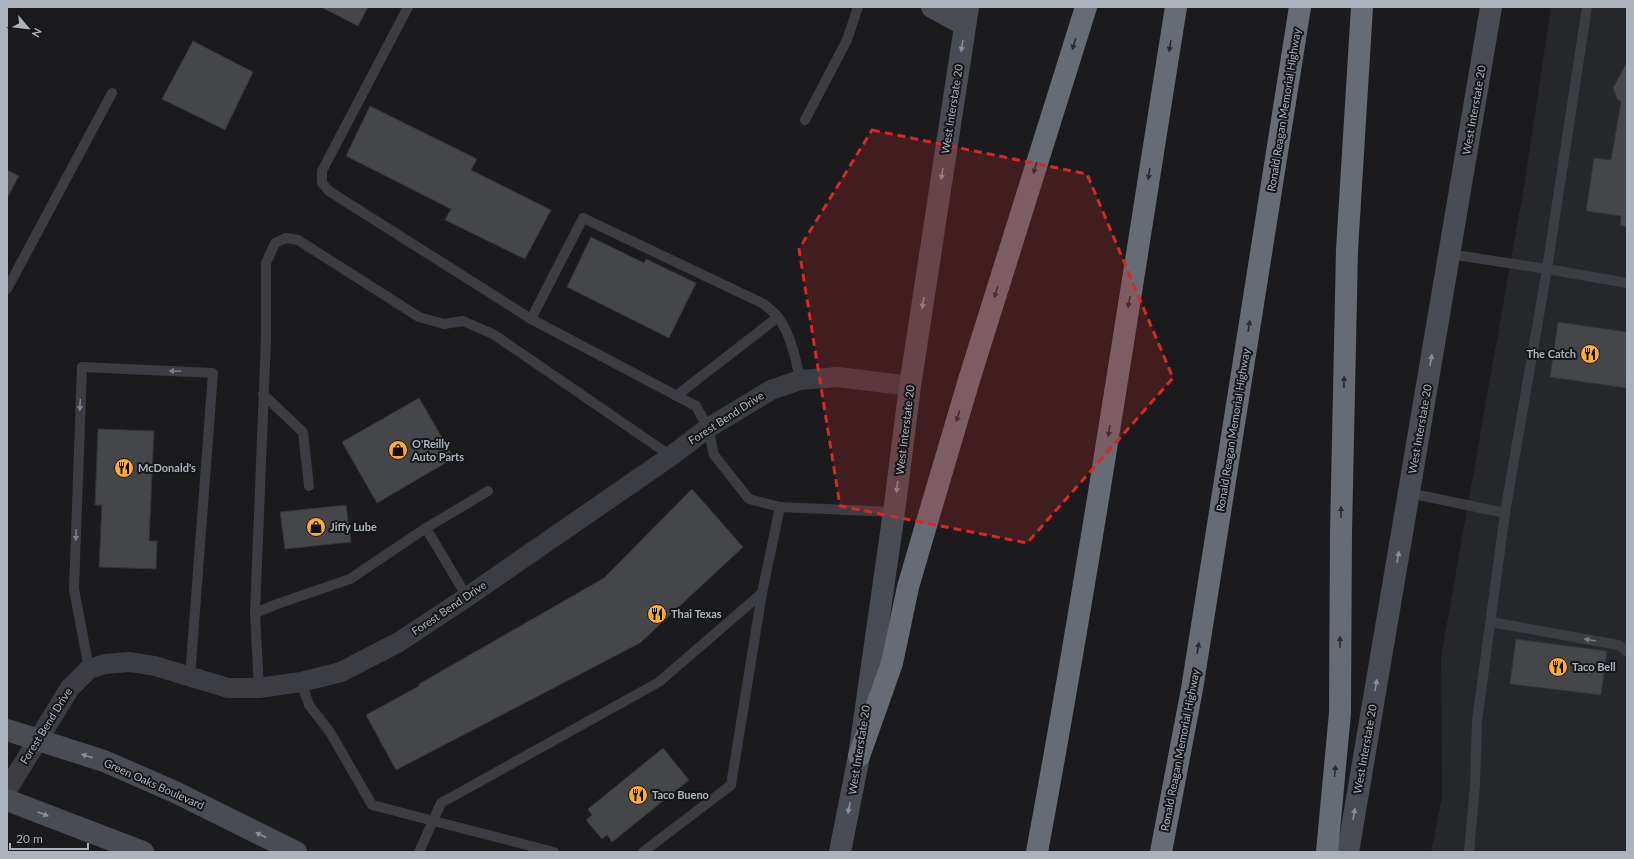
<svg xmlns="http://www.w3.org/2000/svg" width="1634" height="859" viewBox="0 0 1634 859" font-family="Lato,sans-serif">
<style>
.built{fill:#26272a}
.building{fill:#44464a;stroke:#343539}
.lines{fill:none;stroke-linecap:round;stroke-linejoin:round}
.lane{stroke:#3b3d43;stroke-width:10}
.street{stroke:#3b3d43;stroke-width:20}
.secondary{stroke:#494c53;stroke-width:22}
.highway{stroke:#676b74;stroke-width:22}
.oneway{fill:#2a2b2f}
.oneway2{fill:#898f98}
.oneway3{fill:#797e86}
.marked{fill:#d62828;fill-opacity:0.2;stroke:#d62828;stroke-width:3;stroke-dasharray:8 5;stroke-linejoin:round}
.labels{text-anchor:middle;stroke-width:4;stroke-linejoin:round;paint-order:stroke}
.street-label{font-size:11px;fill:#acb3bd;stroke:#151618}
.poi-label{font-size:11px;font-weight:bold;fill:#acb3bd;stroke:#151618;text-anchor:start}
</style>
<rect width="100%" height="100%" fill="#1b1b1d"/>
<!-- built -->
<polygon class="built" points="1551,7 1627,7 1627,852 1431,852 1442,797 1441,657 1525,180"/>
<!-- building -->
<g class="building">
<polygon points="321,7 368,7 358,26"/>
<polygon points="193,41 253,72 225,130 162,99"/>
<polygon points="1627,62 1627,227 1620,225 1621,216 1586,211 1594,158 1611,160 1621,102 1617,99 1613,88"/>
<polygon points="370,106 477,159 471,170 551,210 525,259 445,220 451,209 346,156"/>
<polygon points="7,170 19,176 7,198"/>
<polygon points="591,237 644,263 646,259 696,283 669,338 567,287"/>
<polygon points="1558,322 1627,332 1626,388 1550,377"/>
<polygon points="419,398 454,458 377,503 342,442"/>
<polygon points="98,429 154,431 149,541 157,541 156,569 99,567 102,505 95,505"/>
<polygon points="692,489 743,547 640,643 396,770 366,715 419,686 419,684 604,578"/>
<polygon points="346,505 351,542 285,549 280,512"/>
<polygon points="1516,639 1607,651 1601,695 1510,684"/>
<polygon points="663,748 689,780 612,842 607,835 602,839 586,820 592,815 588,809"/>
</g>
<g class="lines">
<!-- lane -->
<g class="lane">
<polyline points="408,7 322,171 322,183 329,191 531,319"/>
<polyline points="805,120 847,40 858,7"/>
<polyline points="1449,254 1547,269 1587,7"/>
<polyline points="7,289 112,93"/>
<polyline points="263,394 303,432 309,486"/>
<polyline points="676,396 778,317"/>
<polyline points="1409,493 1505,513 1547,269 1627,283"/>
<path d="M780,507L749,499L714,455L708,428L696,406L531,319L583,218L764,304C768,308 774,312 778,317C791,335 796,359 800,380"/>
<polyline points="426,528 467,597"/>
<polyline points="255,613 280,603 350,579 426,528 488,491"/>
<polyline points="1491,622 1618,645 1627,651"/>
<polyline points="89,669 74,589 82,367 213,373 190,677"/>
<polyline points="301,682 309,705 330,732 372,805 554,852"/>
<polyline points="259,688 255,613 266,339 266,263 275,243 286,238 298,240 419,317 444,324 463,321 493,334 671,456"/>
<polyline points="419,852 441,803 659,682 762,593"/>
<polyline points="643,852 731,785 762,593 780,507 894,512"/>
<polyline points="1469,852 1475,785 1477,721 1505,513"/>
</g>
<!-- street -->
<polyline class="street" points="7,790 70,688 89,669 105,664 130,662 155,666 228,688 259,688 301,682 341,672 399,642 467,597 671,456 708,428 771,390 800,380 838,377 910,386"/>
<!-- secondary -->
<g class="secondary">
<polyline points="932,7 965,25"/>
<polyline points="7,730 104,761 175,792 296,852"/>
<polyline points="7,800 143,852"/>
<polyline points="840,852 859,756 894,512 910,386 968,7"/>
<polyline points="1348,852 1491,7"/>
</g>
<!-- highway -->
<g class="highway">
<polyline points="859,756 892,663 908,587 932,505 969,380 1086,7"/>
<path d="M1037,852C1089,571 1131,289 1176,7"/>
<polyline points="1161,852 1192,689 1300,7"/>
<polyline points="1327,852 1340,713 1341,533 1347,250 1362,7"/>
</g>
</g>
<!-- one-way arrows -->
<defs><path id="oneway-solid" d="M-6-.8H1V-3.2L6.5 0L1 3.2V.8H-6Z"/></defs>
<g class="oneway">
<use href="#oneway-solid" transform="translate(1074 44) rotate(107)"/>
<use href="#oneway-solid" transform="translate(1170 46) rotate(99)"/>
<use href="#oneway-solid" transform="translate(1035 168) rotate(107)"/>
<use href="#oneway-solid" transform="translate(1149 174) rotate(99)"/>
<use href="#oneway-solid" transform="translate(996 292) rotate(107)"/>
<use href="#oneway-solid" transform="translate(1129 302) rotate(99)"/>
<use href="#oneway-solid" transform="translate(1249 326) rotate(-81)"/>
<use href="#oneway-solid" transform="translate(1344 382) rotate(-89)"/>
<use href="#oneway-solid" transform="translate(958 416) rotate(107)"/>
<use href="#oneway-solid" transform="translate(1109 431) rotate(99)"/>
<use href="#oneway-solid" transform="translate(1341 512) rotate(-89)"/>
<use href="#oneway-solid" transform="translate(1340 642) rotate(-90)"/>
<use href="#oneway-solid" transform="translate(1198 648) rotate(-81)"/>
<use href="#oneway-solid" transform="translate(1335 771) rotate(-85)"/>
</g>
<g class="oneway2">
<use href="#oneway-solid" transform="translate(962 46) rotate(99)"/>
<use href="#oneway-solid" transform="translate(942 174) rotate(99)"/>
<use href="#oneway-solid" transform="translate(923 303) rotate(99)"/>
<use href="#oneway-solid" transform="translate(1431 360) rotate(-80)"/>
<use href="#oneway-solid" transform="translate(897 487) rotate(97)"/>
<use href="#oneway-solid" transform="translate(1398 557) rotate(-80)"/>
<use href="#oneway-solid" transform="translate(1376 685) rotate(-80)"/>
<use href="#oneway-solid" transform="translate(87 756) rotate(-162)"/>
<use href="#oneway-solid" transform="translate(849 808) rotate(101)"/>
<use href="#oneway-solid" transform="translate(43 814) rotate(21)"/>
<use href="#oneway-solid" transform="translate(1354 814) rotate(-80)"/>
<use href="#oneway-solid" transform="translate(261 835) rotate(-153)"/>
</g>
<g class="oneway3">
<use href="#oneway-solid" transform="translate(175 371) rotate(-178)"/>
<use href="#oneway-solid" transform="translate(80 405) rotate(93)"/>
<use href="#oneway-solid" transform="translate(76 535) rotate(92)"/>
<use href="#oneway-solid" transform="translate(1590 640) rotate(-170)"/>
</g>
<!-- marked area -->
<path class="marked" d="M872,130L1087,174L1173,378L1027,543L840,506L799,249Z"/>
<!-- icons -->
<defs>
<g id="restaurant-disc" transform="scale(1)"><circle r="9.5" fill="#fead32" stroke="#151618"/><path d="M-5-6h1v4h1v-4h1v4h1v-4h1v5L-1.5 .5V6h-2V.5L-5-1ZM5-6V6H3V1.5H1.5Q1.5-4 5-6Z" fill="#111"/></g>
<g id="shop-disc" transform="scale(1)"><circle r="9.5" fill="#fead32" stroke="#151618"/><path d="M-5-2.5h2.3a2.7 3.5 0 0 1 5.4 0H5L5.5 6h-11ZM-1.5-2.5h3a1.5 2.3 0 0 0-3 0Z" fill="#111"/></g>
</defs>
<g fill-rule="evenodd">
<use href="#restaurant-disc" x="1590" y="354"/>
<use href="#shop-disc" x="398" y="450"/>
<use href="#restaurant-disc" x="124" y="468"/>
<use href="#shop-disc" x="316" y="527"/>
<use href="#restaurant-disc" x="657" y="614"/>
<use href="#restaurant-disc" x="1558" y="667"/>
<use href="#restaurant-disc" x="638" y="795"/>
</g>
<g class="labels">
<!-- street labels -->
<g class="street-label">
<text transform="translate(952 109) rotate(-81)" y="4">West Interstate 20</text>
<text transform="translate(1284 110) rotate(-81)" y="4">Ronald Reagan Memorial Highway</text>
<text transform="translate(1474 110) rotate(-80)" y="4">West Interstate 20</text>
<text transform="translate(726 418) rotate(-33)" y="4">Forest Bend Drive</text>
<text transform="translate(1420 429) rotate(-80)" y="4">West Interstate 20</text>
<text transform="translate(905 430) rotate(-83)" y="4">West Interstate 20</text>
<text transform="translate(1233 430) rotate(-81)" y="4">Ronald Reagan Memorial Highway</text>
<text transform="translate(449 608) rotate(-34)" y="4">Forest Bend Drive</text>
<text transform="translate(46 726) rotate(-58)" y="4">Forest Bend Drive</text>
<text transform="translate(1365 749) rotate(-80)" y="4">West Interstate 20</text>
<text transform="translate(859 750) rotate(-81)" y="4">West Interstate 20</text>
<text transform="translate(1180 750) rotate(-79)" y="4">Ronald Reagan Memorial Highway</text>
<text transform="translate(154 784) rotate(24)" y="4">Green Oaks Boulevard</text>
</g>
<!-- poi labels -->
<g class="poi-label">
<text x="1576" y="358" text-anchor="end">The Catch</text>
<text x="412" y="448">O'Reilly<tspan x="412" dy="13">Auto Parts</tspan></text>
<text x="138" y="472">McDonald's</text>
<text x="330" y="531">Jiffy Lube</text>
<text x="671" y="618">Thai Texas</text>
<text x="1572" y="671">Taco Bell</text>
<text x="652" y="799">Taco Bueno</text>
</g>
</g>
<!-- border -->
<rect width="1634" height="859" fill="none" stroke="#acb3bd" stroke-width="16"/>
<!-- north arrow -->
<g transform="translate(28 28) rotate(118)" stroke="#151618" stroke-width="3" paint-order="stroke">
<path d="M0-3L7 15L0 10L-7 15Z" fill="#acb3bd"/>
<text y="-6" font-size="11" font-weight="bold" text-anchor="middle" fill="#acb3bd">N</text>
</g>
<!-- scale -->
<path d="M10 843v6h78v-6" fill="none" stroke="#acb3bd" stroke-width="2"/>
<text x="16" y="843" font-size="12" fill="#acb3bd" stroke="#151618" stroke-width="3" paint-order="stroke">20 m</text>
</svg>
